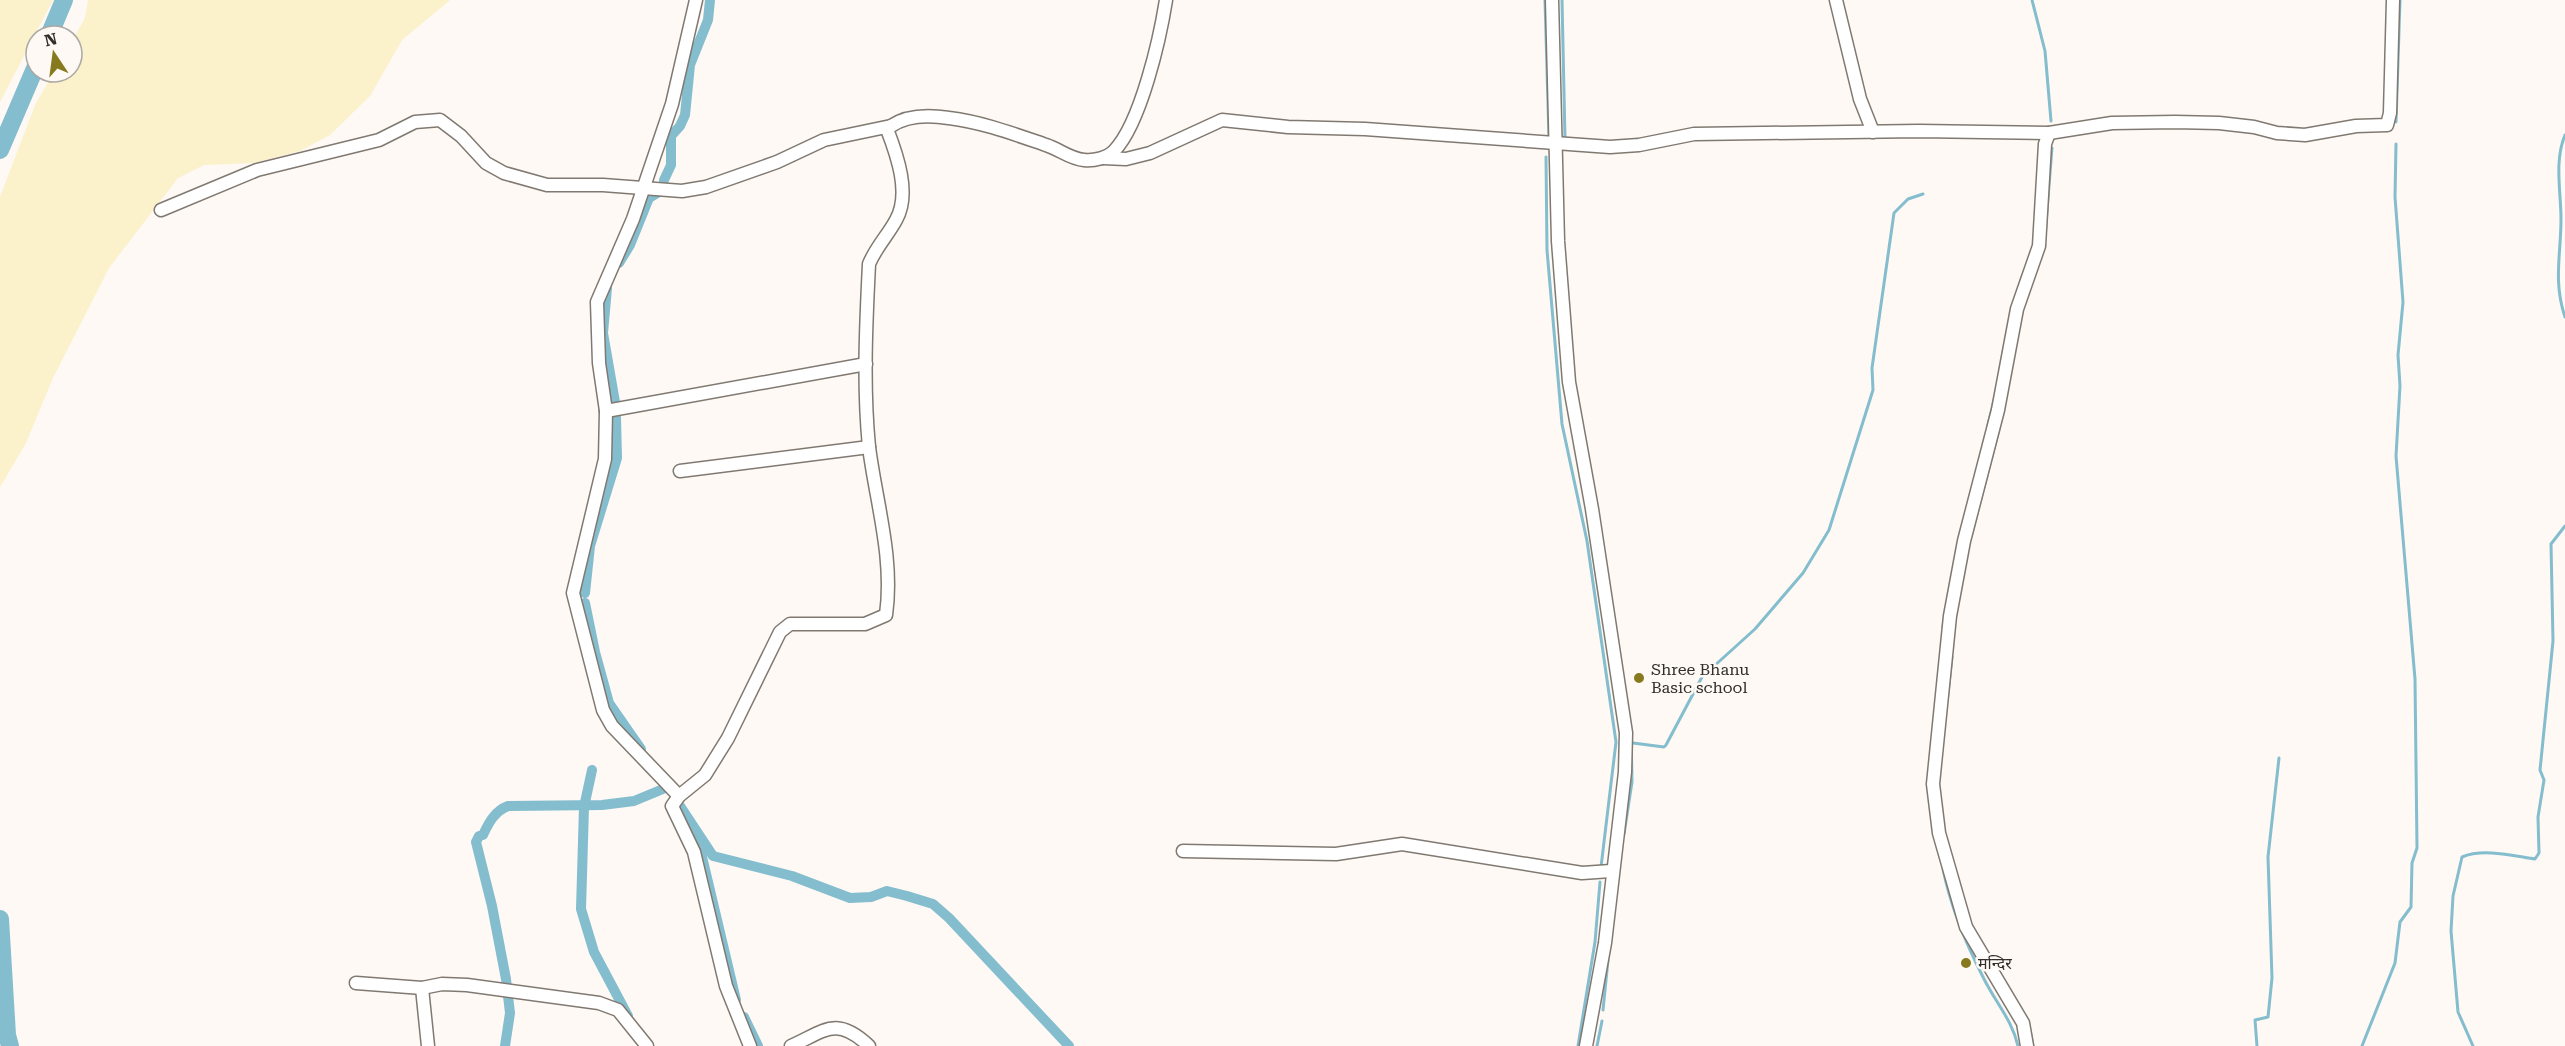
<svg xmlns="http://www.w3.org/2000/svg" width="2565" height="1046" viewBox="0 0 2565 1046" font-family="'Roboto Serif','Noto Sans Devanagari',serif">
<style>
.sand{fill:#fbf1cb}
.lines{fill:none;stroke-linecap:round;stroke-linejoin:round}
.stream{stroke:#83bdce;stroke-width:3}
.canal{stroke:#83bdce;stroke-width:10}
.river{stroke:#83bdce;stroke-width:18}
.street-casing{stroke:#807971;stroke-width:15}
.street{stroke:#fff;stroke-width:12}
.poi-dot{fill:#87791d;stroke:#fef9f4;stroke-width:2}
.labels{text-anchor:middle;stroke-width:5;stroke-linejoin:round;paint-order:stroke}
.poi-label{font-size:16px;fill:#312e2b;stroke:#fef9f4;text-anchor:start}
</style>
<rect width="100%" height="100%" fill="#fef9f4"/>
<!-- sand -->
<g class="sand">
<polygon points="0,0 53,0 0,102"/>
<polygon points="88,0 450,0 402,40 370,96 330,135 300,151 253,163 204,165 178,178 109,268 53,378 26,443 0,487 0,197 35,105 54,72 72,72 72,41 85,18"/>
</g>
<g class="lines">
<!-- stream -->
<g class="stream">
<polyline points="1545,0 1549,139"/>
<polyline points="1562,0 1565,139"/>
<polyline points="2032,0 2045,51 2051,121"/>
<polyline points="2396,122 2400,0"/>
<path d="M2565,135C2554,161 2561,192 2561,219C2561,255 2553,281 2565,317"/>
<polyline points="1546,157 1547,250 1562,424 1587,541 1616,742 1601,867"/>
<polyline points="2045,236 2052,148"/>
<polyline points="2012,308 2022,277"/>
<polyline points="1988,425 1994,400"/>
<polyline points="1972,533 1999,429"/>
<polyline points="1943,627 1952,575"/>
<polyline points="1947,702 1952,657"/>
<polyline points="1633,743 1664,747 1666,745 1702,677 1755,629 1803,573 1829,530 1873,390 1872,368 1894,213 1908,199 1923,194"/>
<polyline points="1624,834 1632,782 1631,731"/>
<path d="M1943,869C1951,909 1966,944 1984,979C1996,1003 2012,1020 2018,1046"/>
<polyline points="1603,1010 1608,960"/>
<polyline points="2030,1030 2033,1046"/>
<polyline points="1578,1046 1595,942 1600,882"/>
<polyline points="1597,1046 1602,1021"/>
<polyline points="2257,1046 2255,1020 2268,1017 2272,978 2268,857 2279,758"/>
<polyline points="2362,1046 2395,963 2400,922 2411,907 2412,863 2417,848 2415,679 2396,456 2400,386 2398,355 2403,302 2395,197 2396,144"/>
<path d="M2473,1046L2458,1012L2451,931L2453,896L2462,857C2483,848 2514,856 2535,859L2539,853L2538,817L2544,780L2540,770L2553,641L2551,544L2565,526"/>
</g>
<!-- canal -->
<g class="canal">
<polyline points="664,180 671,165 671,136 680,126 685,115 690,65 708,20 710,0"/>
<polyline points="619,263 630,245 649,198 659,192"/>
<polyline points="607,288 603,333 615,402"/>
<polyline points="585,593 590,546 617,458 616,417"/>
<polyline points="585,603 595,652 609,703 641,749"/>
<polyline points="592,770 584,807 581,909 594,952 628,1016"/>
<polyline points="680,806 713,856 792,876 850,898 871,897 887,891 907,896 933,904 949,918 1069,1046"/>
<polyline points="698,840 736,1000"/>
<polyline points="744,1017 758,1046"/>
<path d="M505,1046L510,1013L506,979L492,906L476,842L479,836L483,835C489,822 495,811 508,806L602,805L634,801L663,789"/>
</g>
<!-- river -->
<g class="river">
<polyline points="49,36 64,0"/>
<polyline points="0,150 36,66"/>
<polyline points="0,919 7,1035 10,1046"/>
</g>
<!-- street casing -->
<g class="street-casing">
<g id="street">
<polyline points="1552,0 1558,241 1569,382 1592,509 1626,733 1625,772 1605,943 1586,1046"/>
<polyline points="1836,0 1860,99 1873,132"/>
<polyline points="1103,158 1126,159 1150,153 1222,120 1288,127 1365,129 1610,147 1639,145 1694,134 1919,131 2049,133 2112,123 2175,122 2219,123 2254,127 2277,133 2305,135 2356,126 2387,125 2390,113 2393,0"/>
<path d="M161,210L257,170L379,140L415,122L440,120L461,136L486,163L504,173L547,185H603L682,191L706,187L777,162L824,140L891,126C907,115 930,115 949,118C982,122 1014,134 1046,145C1059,149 1070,159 1084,160C1094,161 1107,158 1114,151C1141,123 1160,38 1166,0"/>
<polyline points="606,411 866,364"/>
<polyline points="680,471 869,447"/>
<polyline points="679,796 612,726 603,710 573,593 605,459 606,411 599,363 597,302 633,219 672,104 696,0"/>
<polyline points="1183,851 1336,854 1402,844 1582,873 1611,871"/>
<polyline points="356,983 422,988"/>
<polyline points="428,1046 422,988 442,984 467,985 599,1003 618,1010 647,1046"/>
<path d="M750,1046L726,986L694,852L672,806L679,796L705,775L728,738L780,632L790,624H865L886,615C894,558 876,502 869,447C863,386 866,324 869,264C876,247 888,235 896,220C911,194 897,155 887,129L891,126"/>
<path d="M791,1046C825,1031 836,1015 869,1046"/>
<polyline points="2027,1046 2023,1023 1966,927 1939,833 1933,784 1950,616 1964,541 1998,410 2017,309 2039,246 2045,144 2049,133"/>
</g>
</g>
<!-- street -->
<use href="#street" class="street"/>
</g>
<!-- markers -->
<g class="poi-dot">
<circle cx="1639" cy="678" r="6"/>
<circle cx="1966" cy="963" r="6"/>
</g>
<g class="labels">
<!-- poi labels -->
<g class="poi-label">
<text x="1651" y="675">Shree Bhanu<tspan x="1651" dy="18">Basic school</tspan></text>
<text x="1978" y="969">मन्दिर</text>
</g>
</g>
<!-- north arrow -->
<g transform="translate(54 54) rotate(347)"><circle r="28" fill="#fef9f4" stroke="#aca8a4" stroke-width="1.5"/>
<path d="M0-4.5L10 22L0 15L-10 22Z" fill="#87791d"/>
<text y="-9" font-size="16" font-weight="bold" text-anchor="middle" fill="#312e2b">N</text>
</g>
</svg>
